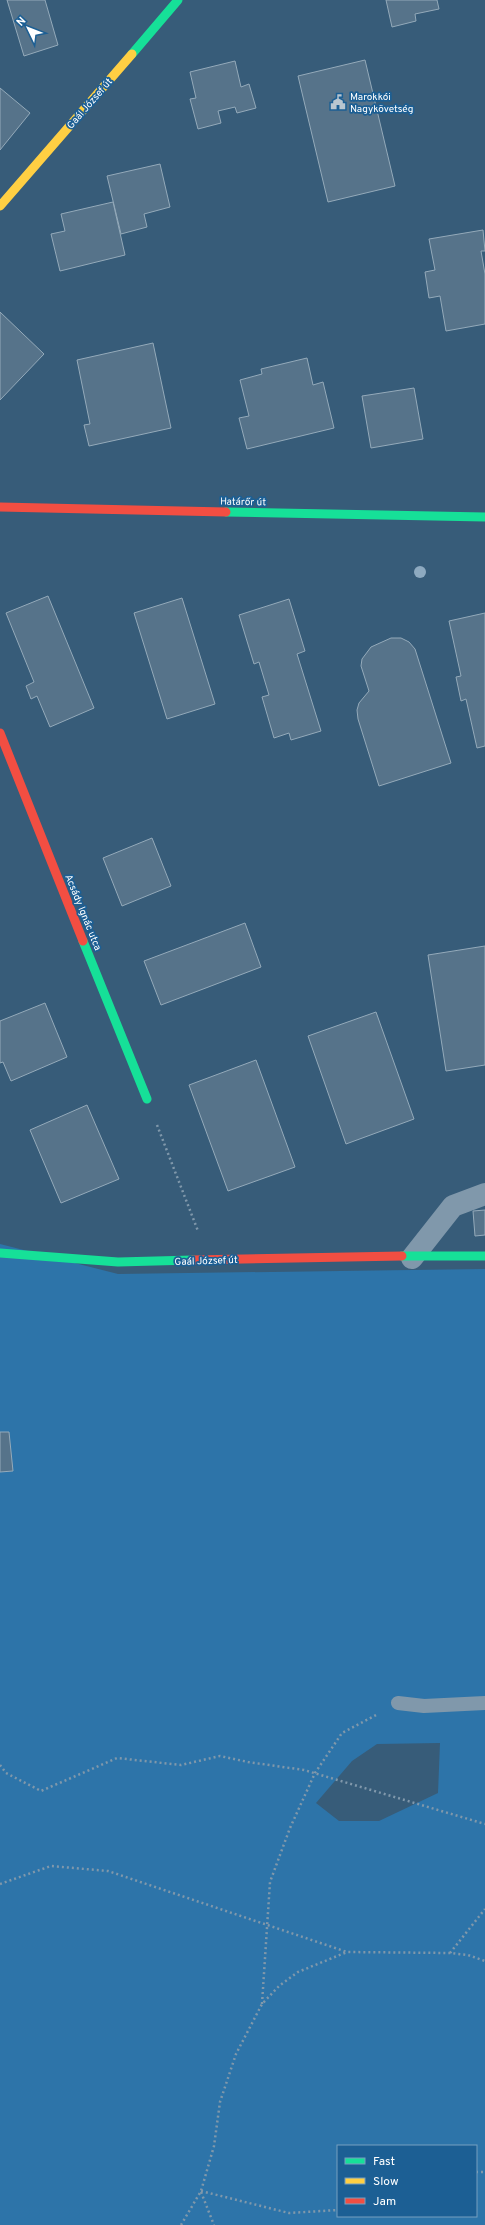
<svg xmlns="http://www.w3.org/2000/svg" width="485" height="2225" viewBox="0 0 485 2225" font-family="Overpass,sans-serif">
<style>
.green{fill:#2d74a9;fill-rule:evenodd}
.building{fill:#56738a;stroke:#94aaba}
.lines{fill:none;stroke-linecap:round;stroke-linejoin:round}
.path{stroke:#8098ab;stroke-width:2.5;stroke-dasharray:2 3;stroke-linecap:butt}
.lane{stroke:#8098ab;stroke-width:14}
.street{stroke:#8098ab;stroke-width:22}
.fast{stroke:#16e098;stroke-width:9}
.slow{stroke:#ffcf43;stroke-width:9}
.jam{stroke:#f24e42;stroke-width:9}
.tree{fill:#8eaac0}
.labels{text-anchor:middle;stroke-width:3.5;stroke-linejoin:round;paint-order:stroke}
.poi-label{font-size:10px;fill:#fff;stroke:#1c5f94;text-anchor:start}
.street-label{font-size:10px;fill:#fff;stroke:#1c5f94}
</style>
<rect width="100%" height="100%" fill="#375c79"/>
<!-- green -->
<path class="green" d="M0,1244L118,1274L485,1269V2225H0ZM440,1743L438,1793L379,1821H339L316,1803L352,1761L377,1744ZM338,2146H476V2216H338Z"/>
<!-- building -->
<g class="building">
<polygon points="7,0 45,0 58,45 24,56"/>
<polygon points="386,0 437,0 439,9 415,14 416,21 392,27"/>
<polygon points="365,60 395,186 328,202 298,76"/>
<polygon points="235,61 241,87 249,84 256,108 237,113 235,107 218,111 221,123 198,129 190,99 196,98 190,72"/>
<polygon points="0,88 30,113 0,150"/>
<polygon points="160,164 170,207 144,214 147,227 121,234 107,176"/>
<polygon points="113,202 125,255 60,271 51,234 65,231 61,214"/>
<polygon points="483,230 485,251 481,251 485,274 485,324 446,331 440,296 429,298 425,272 435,270 429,239"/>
<polygon points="0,312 44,354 0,400"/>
<polygon points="153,343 171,428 89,446 84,425 90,424 77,360"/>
<polygon points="307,358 313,385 323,382 334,428 247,449 239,418 249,416 240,380 262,374 261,369"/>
<polygon points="414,388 423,439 371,448 362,396"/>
<polygon points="48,596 94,708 50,727 37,696 31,699 26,686 34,682 6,613"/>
<polygon points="182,598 215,704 167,719 134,613"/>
<polygon points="289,599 305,651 297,654 321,731 291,740 289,733 274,738 262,697 269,695 259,662 254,664 239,615"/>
<polygon points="485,613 485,746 477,748 466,699 461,701 456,677 461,676 449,621"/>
<polygon points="391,638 401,638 409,642 415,649 451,763 379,786 358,719 357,710 359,703 369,691 361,666 362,659 371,647"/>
<polygon points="152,838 171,886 122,906 103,858"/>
<polygon points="245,923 261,967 161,1005 144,961"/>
<polygon points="485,946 485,1065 446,1071 428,955"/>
<polygon points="45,1003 67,1057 11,1081 3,1062 0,1063 0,1021"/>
<polygon points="376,1012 414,1119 346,1144 308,1036"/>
<polygon points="256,1060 295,1167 228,1191 189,1085"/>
<polygon points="87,1105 119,1179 61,1203 30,1130"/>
<polygon points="485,1210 485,1235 475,1236 473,1211"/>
<polygon points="0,1432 9,1432 13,1471 0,1472"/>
</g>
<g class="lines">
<!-- path -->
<g class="path">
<polyline points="157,1125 198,1231"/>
<polyline points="0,1765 6,1773 41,1791 117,1758 181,1765 220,1756 248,1762 304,1770 485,1824"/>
<polyline points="0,1884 51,1866 108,1871 347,1952 450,1953 468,1955 485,1961"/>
<polyline points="450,1953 485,1909"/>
<polyline points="262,2004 270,1882 290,1828 315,1773 342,1733 378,1714"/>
<polyline points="476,2172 485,2172"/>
<polyline points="201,2191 289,2213 338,2210"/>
<polyline points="201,2192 214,2225"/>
<polyline points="181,2225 201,2191 214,2146 220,2102 236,2054 262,2004 279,1986 298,1972 347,1952"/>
</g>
<!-- lane -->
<polyline class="lane" points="398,1703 424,1706 485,1703"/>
<!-- street -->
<polyline class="street" points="412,1258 453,1206 485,1194"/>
<!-- fast -->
<g class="fast">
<polyline points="132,54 178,0"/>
<polyline points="226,512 485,517"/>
<polyline points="83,941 147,1099"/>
<polyline points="0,1253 118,1262 193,1260"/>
<polyline points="402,1256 485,1256"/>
</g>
<!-- slow -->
<polyline class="slow" points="0,206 132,54"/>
<!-- jam -->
<g class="jam">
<polyline points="0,507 226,512"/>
<polyline points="0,733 83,941"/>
<polyline points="193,1260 402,1256"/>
</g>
</g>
<!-- trees -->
<circle class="tree" cx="420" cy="572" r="6"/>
<!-- icons -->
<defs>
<g id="civic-bare" transform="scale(1.2)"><path d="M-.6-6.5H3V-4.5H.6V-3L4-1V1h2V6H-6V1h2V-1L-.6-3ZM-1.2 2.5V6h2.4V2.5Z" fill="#b9c6d0" stroke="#1c5f94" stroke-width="2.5" paint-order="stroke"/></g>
</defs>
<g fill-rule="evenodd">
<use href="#civic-bare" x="338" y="102"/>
</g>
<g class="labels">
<!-- poi labels -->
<g class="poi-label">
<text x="350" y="100">Marokkói<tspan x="350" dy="12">Nagykövetség</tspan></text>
</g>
<!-- street labels -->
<g class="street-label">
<text transform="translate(89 103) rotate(-49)" y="4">Gaál József út</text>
<text transform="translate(243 501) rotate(1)" y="4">Határőr út</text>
<text transform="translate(84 912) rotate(68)" y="4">Acsády Ignác utca</text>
<text transform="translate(206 1260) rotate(-2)" y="4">Gaál József út</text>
</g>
</g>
<!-- legend -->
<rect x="337" y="2145" width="140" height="72" fill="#1c5f94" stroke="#779fbf"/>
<rect x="345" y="2158" width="20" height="6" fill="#16e098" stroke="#779fbf"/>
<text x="373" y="2165" font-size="12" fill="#ffffff">Fast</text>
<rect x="345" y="2178" width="20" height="6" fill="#ffcf43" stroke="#779fbf"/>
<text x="373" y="2185" font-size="12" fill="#ffffff">Slow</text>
<rect x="345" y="2198" width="20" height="6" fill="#f24e42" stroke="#779fbf"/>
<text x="373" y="2205" font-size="12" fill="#ffffff">Jam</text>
<!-- north arrow -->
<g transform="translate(28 28) rotate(313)" stroke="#1c5f94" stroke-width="3" paint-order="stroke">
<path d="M0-3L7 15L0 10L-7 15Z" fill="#ffffff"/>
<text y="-6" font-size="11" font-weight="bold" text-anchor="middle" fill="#ffffff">N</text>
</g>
</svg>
